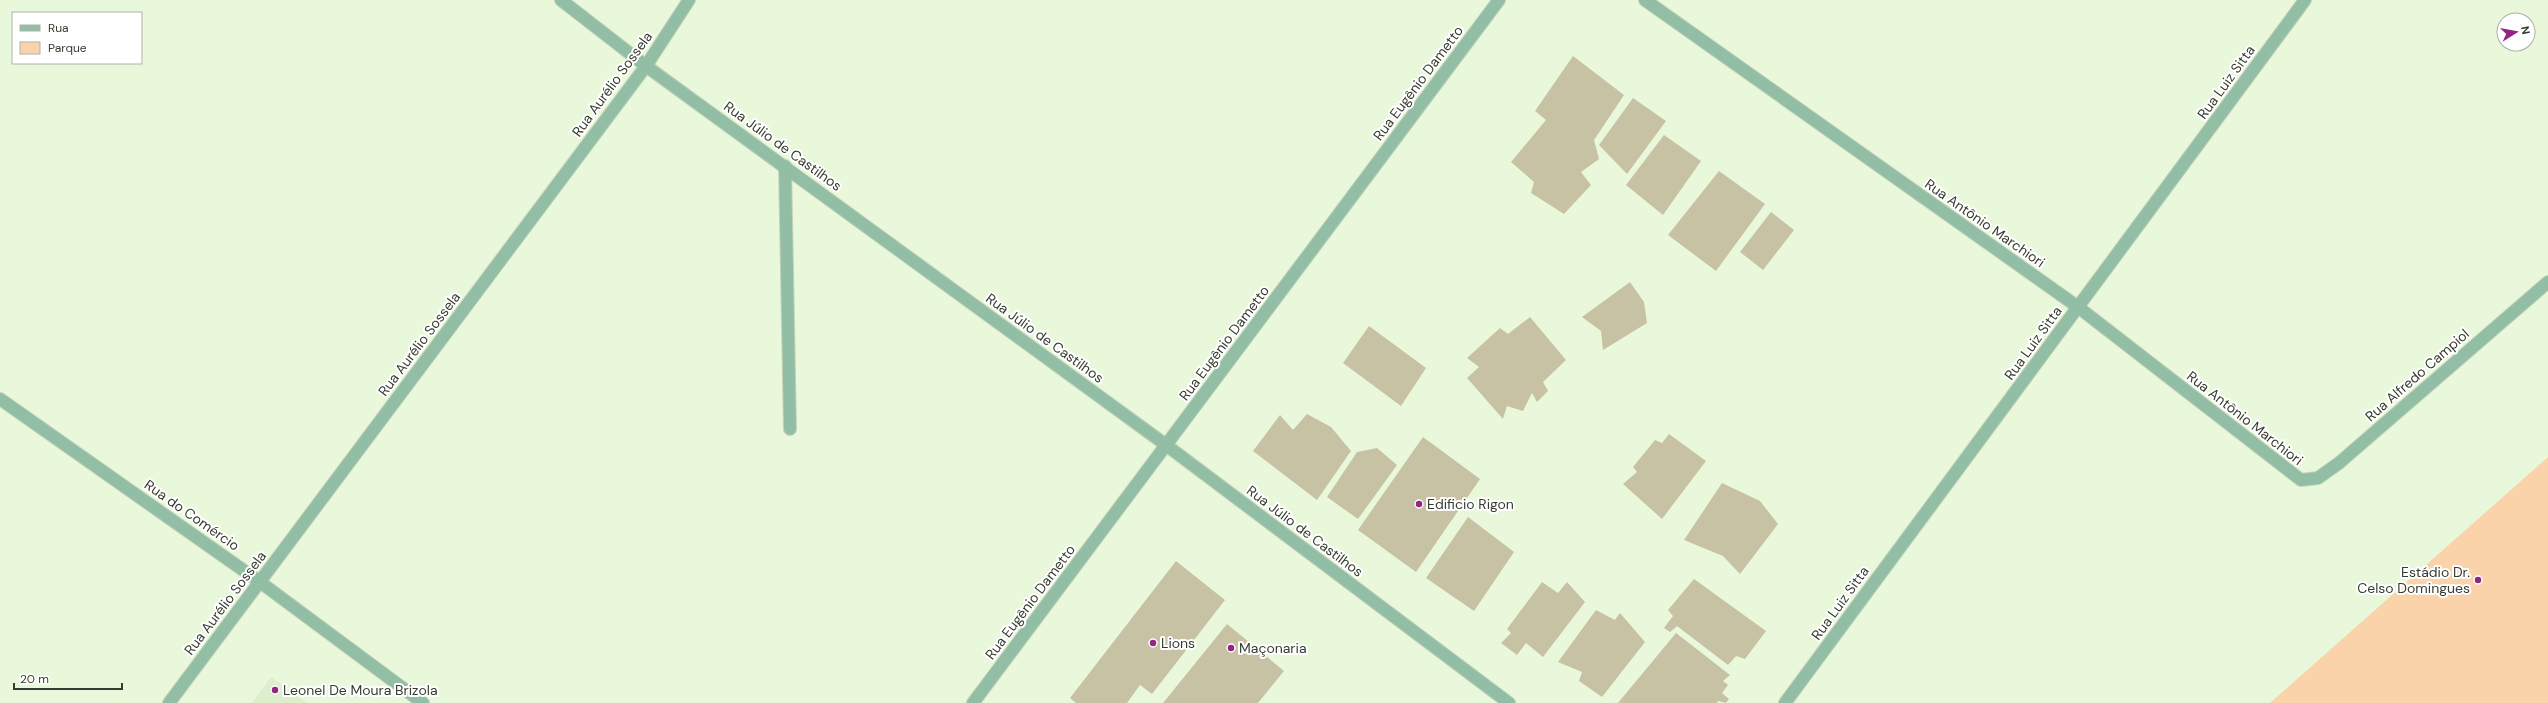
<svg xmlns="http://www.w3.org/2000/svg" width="2548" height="703" viewBox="0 0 2548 703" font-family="'DM Sans',sans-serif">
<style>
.built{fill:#dceeca}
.green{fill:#fad3ab}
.building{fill:#c8c2a4}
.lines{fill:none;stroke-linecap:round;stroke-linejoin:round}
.minor-casing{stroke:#c5d2b9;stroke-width:14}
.minor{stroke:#92bea6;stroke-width:12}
.poi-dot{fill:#942484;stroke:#fff;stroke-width:1.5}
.labels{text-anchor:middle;stroke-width:4;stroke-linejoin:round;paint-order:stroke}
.street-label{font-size:14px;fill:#363c30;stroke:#fff}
.poi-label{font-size:14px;fill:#363c30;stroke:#fff;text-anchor:start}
</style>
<rect width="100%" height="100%" fill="#e9f8db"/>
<!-- built -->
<polygon class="built" points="271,677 307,703 252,703"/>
<!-- green -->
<polygon class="green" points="2548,457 2548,703 2270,703"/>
<!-- building -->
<g class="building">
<polygon points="1573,56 1624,95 1594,140 1599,159 1581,172 1591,185 1564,214 1531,193 1534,182 1511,162 1546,120 1535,111"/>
<polygon points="1633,98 1666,121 1627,174 1599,145"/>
<polygon points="1664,135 1701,161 1663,215 1626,185"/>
<polygon points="1719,171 1765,204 1716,271 1668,235"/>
<polygon points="1771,212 1794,230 1763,270 1740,252"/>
<polygon points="1630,282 1644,302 1647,323 1603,350 1601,331 1582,317"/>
<polygon points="1530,317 1566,360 1543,382 1548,391 1537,402 1532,393 1523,411 1507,406 1503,419 1467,378 1479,367 1467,358 1500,328 1508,334"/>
<polygon points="1369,326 1426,368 1401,406 1343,363"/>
<polygon points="1307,414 1331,427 1351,451 1317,500 1253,451 1280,415 1293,430"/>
<polygon points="1669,434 1706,461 1662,519 1623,484 1637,472 1633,467 1655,440 1662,443"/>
<polygon points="1423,437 1480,479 1416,572 1358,530"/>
<polygon points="1377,448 1397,465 1358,519 1327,497 1357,452"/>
<polygon points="1722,483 1760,501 1778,524 1740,574 1723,556 1684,540"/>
<polygon points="1468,517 1514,552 1474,611 1426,578"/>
<polygon points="1176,561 1225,600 1152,694 1140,685 1127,703 1076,703 1070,698"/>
<polygon points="1694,579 1766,631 1745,659 1736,656 1728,665 1677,626 1670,632 1664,628 1673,616 1668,610"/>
<polygon points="1542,582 1558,593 1567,582 1585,602 1543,657 1526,643 1517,655 1501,643 1511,633 1507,629"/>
<polygon points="1596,610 1615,620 1620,613 1645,642 1602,697 1579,681 1582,672 1558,662"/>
<polygon points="1227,624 1284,671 1258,703 1163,703"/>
<polygon points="1676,633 1730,675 1723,681 1728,685 1722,693 1729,699 1726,703 1718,701 1717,703 1618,703"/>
</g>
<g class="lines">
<!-- minor casing -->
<g class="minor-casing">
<g id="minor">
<polyline points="561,0 646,66 1166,445 1509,703"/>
<polyline points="1645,0 2078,307 2301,480 2318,478 2339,463 2548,282"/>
<polyline points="785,166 790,429"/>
<polyline points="0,399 260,582 423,703"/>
<polyline points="169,703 646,66 689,0"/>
<polyline points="973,703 1499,0"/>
<polyline points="1785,703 2305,0"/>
</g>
</g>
<!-- minor -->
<use href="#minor" class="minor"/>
</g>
<!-- markers -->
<g class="poi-dot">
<circle cx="1419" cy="504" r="4"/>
<circle cx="2478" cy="580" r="4"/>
<circle cx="1153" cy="643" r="4"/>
<circle cx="1231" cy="648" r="4"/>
<circle cx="275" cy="690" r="4"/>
</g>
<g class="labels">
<!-- street labels -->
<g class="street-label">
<text transform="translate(2226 82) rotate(-54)" y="5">Rua Luiz Sitta</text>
<text transform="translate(1418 83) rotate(-53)" y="5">Rua Eugênio Dametto</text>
<text transform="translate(612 84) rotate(-54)" y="5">Rua Aurélio Sossela</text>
<text transform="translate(783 146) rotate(36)" y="5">Rua Júlio de Castilhos</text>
<text transform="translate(1985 223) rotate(35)" y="5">Rua Antônio Marchiori</text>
<text transform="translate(1045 338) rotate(36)" y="5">Rua Júlio de Castilhos</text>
<text transform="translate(1224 343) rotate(-53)" y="5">Rua Eugênio Dametto</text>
<text transform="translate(2033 343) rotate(-54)" y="5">Rua Luiz Sitta</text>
<text transform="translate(419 344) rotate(-53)" y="5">Rua Aurélio Sossela</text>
<text transform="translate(2417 375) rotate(-41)" y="5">Rua Alfredo Campiol</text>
<text transform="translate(2245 418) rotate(38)" y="5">Rua Antônio Marchiori</text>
<text transform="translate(192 515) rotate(35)" y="5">Rua do Comércio</text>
<text transform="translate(1305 531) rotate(37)" y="5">Rua Júlio de Castilhos</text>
<text transform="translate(1030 602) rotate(-53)" y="5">Rua Eugênio Dametto</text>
<text transform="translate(225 603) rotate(-53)" y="5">Rua Aurélio Sossela</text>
<text transform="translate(1840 603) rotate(-54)" y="5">Rua Luiz Sitta</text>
</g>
<!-- poi labels -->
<g class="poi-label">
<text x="1427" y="509">Edificio Rigon</text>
<text x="2470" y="577" text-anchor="end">Estádio Dr.<tspan x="2470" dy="16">Celso Domingues</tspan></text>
<text x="1161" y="648">Lions</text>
<text x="1239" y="653">Maçonaria</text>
<text x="283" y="695">Leonel De Moura Brizola</text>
</g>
</g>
<!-- legend -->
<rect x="12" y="12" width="130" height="52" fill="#ffffff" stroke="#afb1ac"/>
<rect x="20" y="25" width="20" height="6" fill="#92bea6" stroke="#afb1ac"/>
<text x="48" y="32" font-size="12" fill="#363c30">Rua</text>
<rect x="20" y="42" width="20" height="12" fill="#fad3ab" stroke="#afb1ac"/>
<text x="48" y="52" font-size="12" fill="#363c30">Parque</text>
<!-- north arrow -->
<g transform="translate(2516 32) rotate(79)"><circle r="19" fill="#ffffff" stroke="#afb1ac"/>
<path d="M0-3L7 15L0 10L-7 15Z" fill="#942484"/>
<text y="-6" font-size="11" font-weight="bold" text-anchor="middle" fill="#363c30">N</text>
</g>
<!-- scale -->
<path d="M14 683v6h108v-6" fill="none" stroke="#363c30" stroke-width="2"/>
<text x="20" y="683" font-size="12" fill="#363c30" stroke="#ffffff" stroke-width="3" paint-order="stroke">20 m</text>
</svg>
